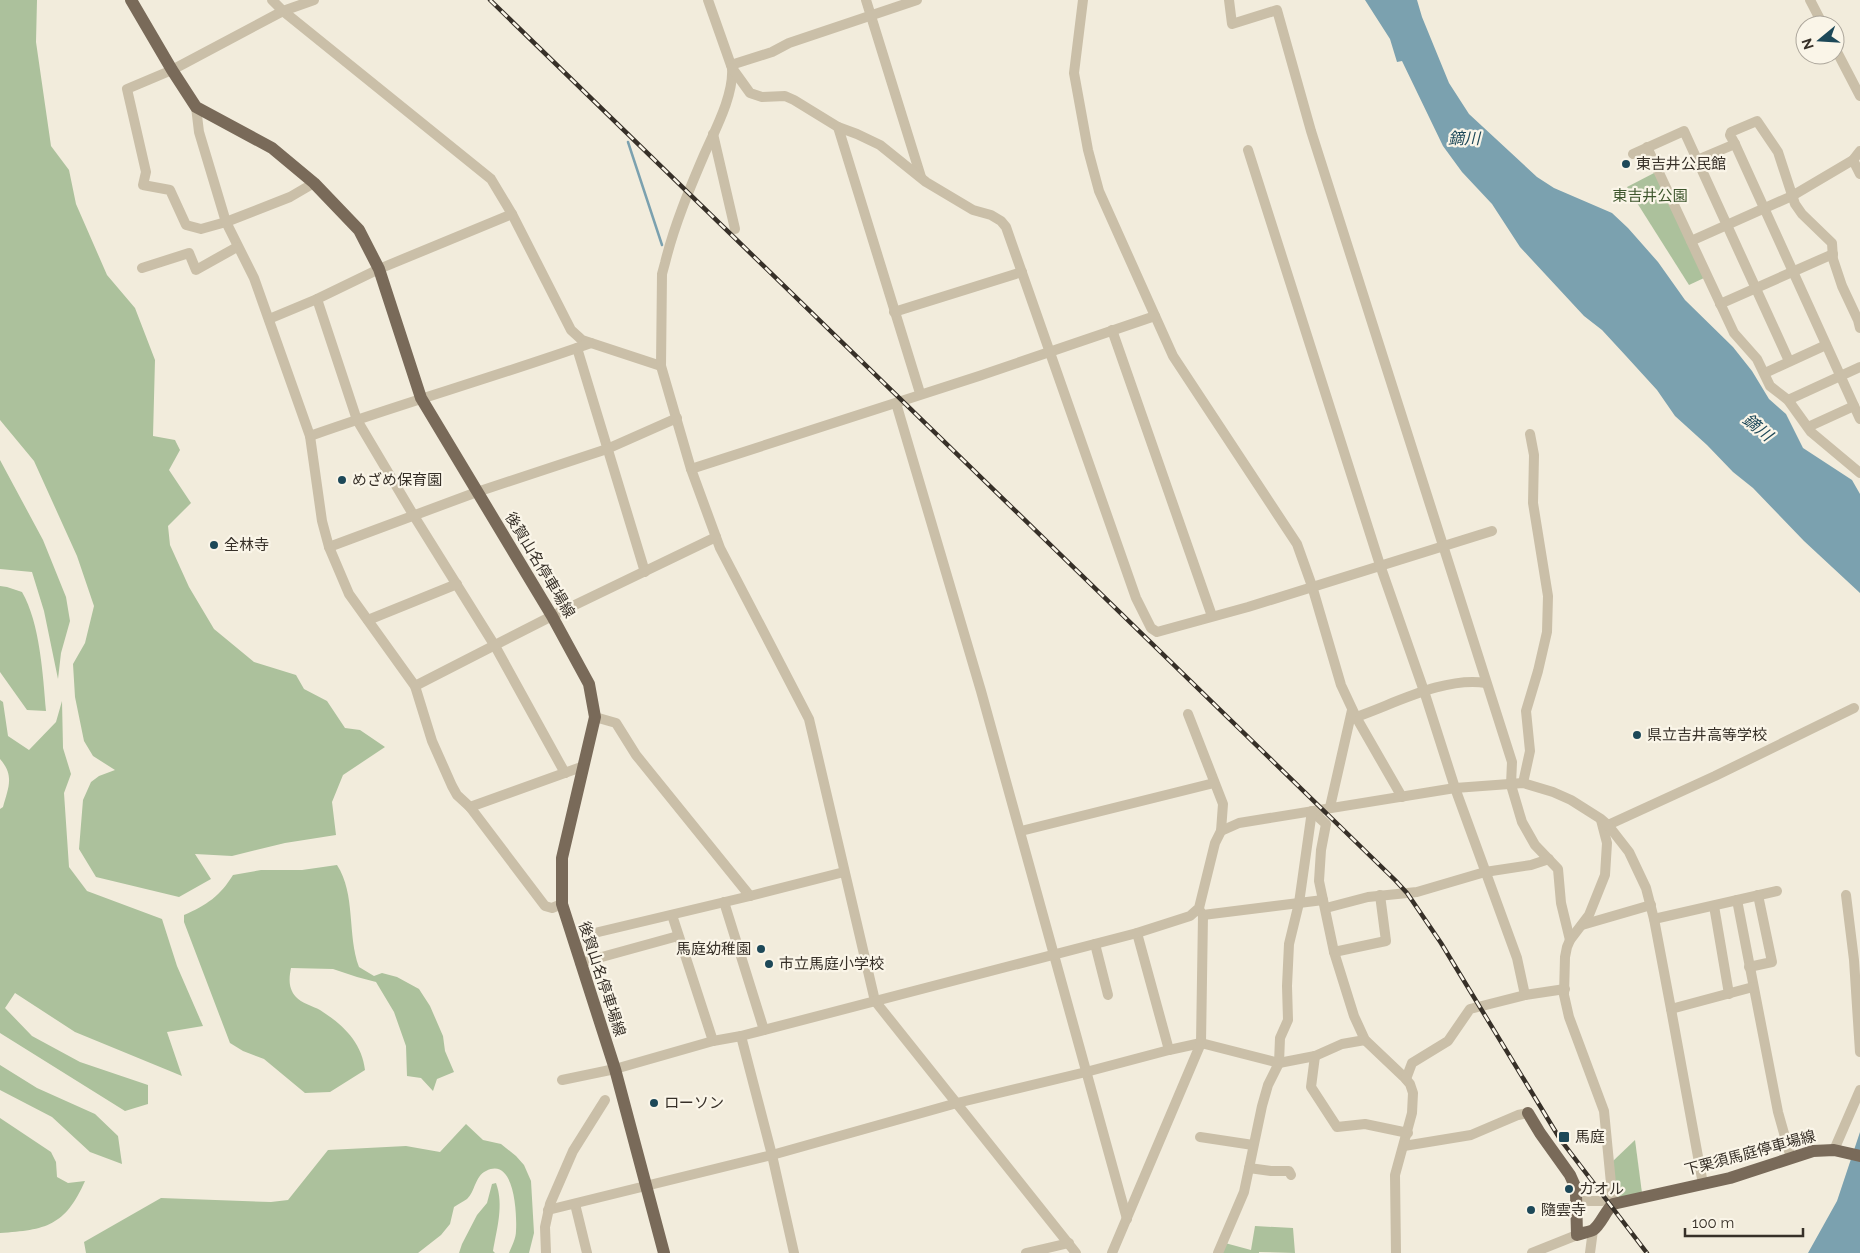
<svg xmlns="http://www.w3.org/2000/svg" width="1860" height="1253" viewBox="0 0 1860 1253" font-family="Raleway,'Noto Sans JP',sans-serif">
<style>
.green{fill:#acc19c}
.water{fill:#7ba1af}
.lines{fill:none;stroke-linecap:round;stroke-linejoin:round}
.stream{stroke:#7ba1af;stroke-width:2.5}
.minor{stroke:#cabfa8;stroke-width:10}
.major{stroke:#796a59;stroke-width:12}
.rail-casing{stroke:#373028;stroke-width:4.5}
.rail{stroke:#faf5e8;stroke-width:2.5;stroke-dasharray:8;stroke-linecap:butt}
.poi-dot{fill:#1d4858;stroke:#faf5e8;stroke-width:2}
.labels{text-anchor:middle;stroke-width:4.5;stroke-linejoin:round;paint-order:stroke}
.poi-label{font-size:15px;fill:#373028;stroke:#faf5e8;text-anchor:start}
.park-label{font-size:15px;fill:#3d552c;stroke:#faf5e8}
.street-label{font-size:15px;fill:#373028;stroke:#faf5e8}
.water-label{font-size:16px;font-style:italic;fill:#1d4858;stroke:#faf5e8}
</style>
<rect width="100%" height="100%" fill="#f2ecdc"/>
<!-- green -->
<g class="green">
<polygon points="0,0 37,0 36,42 51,146 69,170 76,204 107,275 135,308 155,360 153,436 175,440 180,450 169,470 191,503 168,526 170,545 189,587 214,629 254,662 296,675 304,689 327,701 345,728 360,730 385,747 343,775 332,802 336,835 285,843 232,856 195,854 211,879 179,897 96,877 79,849 83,800 91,782 99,776 115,770 93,756 84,741 75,697 73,664 85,643 94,606 77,556 34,461 0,420"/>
<polygon points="1656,172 1704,278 1689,285 1627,187"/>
<polygon points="0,460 43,540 66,597 70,621 61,653 58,679 44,611 32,572 0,569"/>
<path d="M0,586L7,587L22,592C40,623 43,675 46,711L27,710L0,672Z"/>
<path d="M0,700L3,702L8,736L29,750L56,722L62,701L63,748L71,774L64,793L69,867L87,891L162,919L177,966L203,1026L167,1032L182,1076L75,1032L15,993L5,1008L32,1036L80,1062L148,1085V1104L125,1111L0,1033V809L3,807C8,788 15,776 0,759Z"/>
<path d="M337,865C356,894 347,935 359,967L374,976L382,973L397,977L419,989L430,1006L443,1036L445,1051L454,1072L437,1079L433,1091L421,1078L407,1076L406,1046L394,1012L376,982L357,977L333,969L291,968C289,978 288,988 296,997C301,1003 313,1006 320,1010C342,1024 362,1042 365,1070L330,1092L305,1093L264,1059L243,1051L230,1043L184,922V915C207,905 220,896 233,875L261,870H302Z"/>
<polygon points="0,1065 37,1088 95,1114 118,1136 122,1164 90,1152 52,1117 0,1090"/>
<path d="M0,1118L51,1152L56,1162L57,1177L68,1183L85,1181C65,1226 46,1230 0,1233Z"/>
<path d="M466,1124L483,1140L501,1144L516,1156L524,1165L531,1181L534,1233L529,1253H509C512,1246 516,1238 516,1231C517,1215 515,1156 486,1171C475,1176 475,1192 467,1199C463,1202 458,1204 454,1207L450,1224L441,1235L418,1253H86L84,1242L161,1198L271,1202L288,1200L328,1150L406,1146L440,1152Z"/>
<polygon points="1635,1140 1642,1193 1616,1198 1613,1161"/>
<path d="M496,1183C504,1205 497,1228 493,1251L495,1253H459L462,1244L477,1215L487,1203L492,1184Z"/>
<polygon points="1255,1226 1293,1228 1295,1253 1259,1252 1259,1253 1221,1253 1225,1243 1251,1250"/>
</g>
<!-- water -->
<g class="water">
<polygon points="1365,0 1417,0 1422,17 1449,83 1469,114 1537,177 1554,188 1612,213 1628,228 1658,262 1685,300 1733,347 1752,371 1769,399 1786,414 1803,448 1852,480 1860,494 1860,593 1804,541 1753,488 1733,472 1707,445 1675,416 1657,390 1626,356 1602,330 1584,316 1520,247 1492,204 1462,172 1443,146 1402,61 1397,62 1390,39"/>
<polygon points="1860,1132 1860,1253 1808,1253 1837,1201"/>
</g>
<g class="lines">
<!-- stream -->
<polyline class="stream" points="628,142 662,245"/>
<!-- minor -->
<g class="minor">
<polyline points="272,0 283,11 491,179 512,214 571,330 582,340 661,366"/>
<polyline points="314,0 283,11 172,70 127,89 146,172 143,185 170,190 186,225 201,229 226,222 290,197 314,183"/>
<path d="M708,0L732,68C734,95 715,130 704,155C689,190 674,226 665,263L662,274L661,366L691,469L720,548L809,719L875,1001L1076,1253"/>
<polyline points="866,0 921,177"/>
<polyline points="1083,0 1074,73 1088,150 1099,191 1173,356 1297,544 1312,586 1341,685 1356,717 1402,797"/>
<polyline points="1229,0 1232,24 1277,10 1311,131 1512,762 1511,785 1522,822 1535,845 1558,869 1561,903 1570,940"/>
<polyline points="1810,0 1823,25"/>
<polyline points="1835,48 1860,96"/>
<polyline points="731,65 772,52 789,43 917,0"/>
<polyline points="732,68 750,93 762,97 785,96 794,100 838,127 857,134 880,145 926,182 973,210 991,215 1001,221 1006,227 1136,598 1151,628 1157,632 1248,607 1492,531"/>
<polyline points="196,107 199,132 226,222 254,278 310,436 322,521 329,547 349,594 415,686 432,741 452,786 457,795 470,807 545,906 552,908 562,904"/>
<polyline points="838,127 920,393"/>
<polyline points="713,134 735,229"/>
<polyline points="1647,147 1734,333 1757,359 1770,386 1788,400 1811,432 1860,473"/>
<polyline points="1248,150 1380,565 1424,691 1455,788 1517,958 1525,995"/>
<polyline points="1633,154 1684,131 1789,361"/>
<polyline points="1697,160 1735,144"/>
<polyline points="1853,160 1860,174"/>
<polyline points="1691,241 1792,196 1853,160 1860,151"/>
<polyline points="142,268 189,253 196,270 237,247"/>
<polyline points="317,299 357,420 414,516 495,646 565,773"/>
<polyline points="1720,304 1833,254"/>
<polyline points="894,312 1022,272"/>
<polyline points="269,319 317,299 379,269 512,214"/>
<polyline points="1860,328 1858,320 1842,286 1833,259 1832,243 1802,214 1795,204 1778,152 1757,121 1731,132 1730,135 1735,144 1860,419"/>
<polyline points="1112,330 1212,616"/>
<polyline points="577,348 645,572"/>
<polyline points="1765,373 1826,345"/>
<polyline points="1788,400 1860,367"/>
<polyline points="896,403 981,691 1127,1219"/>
<polyline points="1808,427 1854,406"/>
<path d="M310,436C403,403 498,376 591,343"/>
<polyline points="691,469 979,376 1155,316"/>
<polyline points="329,547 477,492 607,449 677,418"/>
<polyline points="368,620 457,584"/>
<polyline points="415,686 552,616 716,537"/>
<polyline points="1188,714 1223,804 1221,831"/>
<polyline points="595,717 616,723 636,755 750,896"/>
<path d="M1356,717C1394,704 1445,676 1486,683"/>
<polyline points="1523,783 1530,751 1526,711 1538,671 1547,632 1548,596 1533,503 1534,455 1530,434"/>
<polyline points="470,807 584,766"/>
<polyline points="1330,807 1352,710"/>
<polyline points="1312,811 1326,824 1321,850 1319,881 1334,952 1354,1016 1365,1040 1404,1077 1410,1084 1413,1093 1412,1113 1395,1175 1396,1253"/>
<polyline points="1601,820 1607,843 1605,875 1589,915 1570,940 1567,947 1565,957 1564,995 1569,1017 1604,1111 1613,1204"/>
<polyline points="1608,825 1715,776 1854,708"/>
<polyline points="1021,831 1214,783"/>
<polyline points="1846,895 1854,960 1860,1052"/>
<polyline points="1737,900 1778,1112 1791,1158"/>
<polyline points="724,902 764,1030"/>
<polyline points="1714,906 1729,994"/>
<polyline points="1326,908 1368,897 1417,892 1485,872 1531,865 1549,859"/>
<polyline points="1200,911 1203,915 1323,900"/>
<polyline points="672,915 713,1041"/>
<polyline points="1654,919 1777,891"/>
<polyline points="1582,925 1651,905"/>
<polyline points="1137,933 1169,1050"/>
<polyline points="586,935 750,896 844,872"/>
<polyline points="1095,944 1108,995"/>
<polyline points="1334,952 1386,941 1380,895"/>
<polyline points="580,963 678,936"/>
<polyline points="1749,967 1772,962 1758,895"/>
<polyline points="1671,1009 1753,987"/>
<polyline points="741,1036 772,1155 794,1253"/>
<polyline points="1315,1056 1311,1087 1337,1127 1365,1124 1408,1133"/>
<polyline points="1406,1079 1412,1063 1448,1041 1470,1009 1525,995 1565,989"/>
<polyline points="562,1080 615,1069 713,1041 741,1036 1137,933 1190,916 1199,908 1215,843 1221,831 1239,823 1455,788 1523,783 1553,792 1571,800 1601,819 1608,825 1629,852 1646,888 1654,919 1671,1009 1703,1184"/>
<polyline points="1200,1137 1253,1145"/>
<polyline points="1404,1146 1471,1135 1518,1115 1528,1113"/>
<polyline points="1834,1150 1860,1090"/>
<polyline points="1249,1168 1271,1171 1289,1171 1291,1175"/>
<polyline points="1577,1201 1602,1201"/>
<polyline points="575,1204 587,1253"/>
<polyline points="548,1210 772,1155 957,1103 1086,1072 1169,1050 1201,1043 1279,1063 1315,1056 1342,1044 1365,1040"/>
<polyline points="546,1253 545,1227 550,1204 573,1151 605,1100"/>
<polyline points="1026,1253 1069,1243"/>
<polyline points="1112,1253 1201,1043 1203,915"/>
<polyline points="1218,1253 1244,1192 1262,1106 1268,1085 1279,1063 1280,1038 1288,1020 1287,986 1289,944 1299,903 1312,811"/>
<polyline points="1532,1253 1577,1235"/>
<polyline points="1590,1253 1593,1230"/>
</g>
<!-- major -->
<g class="major">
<polyline points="131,0 172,70 196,107 272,148 314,183 359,230 379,269 421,398 552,616 589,684 595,717 562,858 562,904 615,1069 664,1253"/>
<path d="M1528,1113L1540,1133L1570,1175L1574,1184L1576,1194L1577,1235C1582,1233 1589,1232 1593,1230C1600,1226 1606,1210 1613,1204L1730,1178L1813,1151L1834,1150L1860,1156"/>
</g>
<!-- rail casing -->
<g class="rail-casing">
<polyline id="rail" points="490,0 1395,880 1407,893 1441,943 1560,1139 1647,1253"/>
</g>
<!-- rail -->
<use href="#rail" class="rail"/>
</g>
<!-- markers -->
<g class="poi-dot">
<circle cx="1626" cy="164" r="5"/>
<circle cx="342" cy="480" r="5"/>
<circle cx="214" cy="545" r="5"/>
<circle cx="1637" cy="735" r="5"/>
<circle cx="761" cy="949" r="5"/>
<circle cx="769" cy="964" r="5"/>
<circle cx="654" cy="1103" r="5"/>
<rect x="1558" y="1131" width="12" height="12" rx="2.5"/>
<circle cx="1569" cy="1189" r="5"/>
<circle cx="1531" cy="1210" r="5"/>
</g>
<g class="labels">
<!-- poi labels -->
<g class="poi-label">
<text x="1636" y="169">東吉井公民館</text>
<text x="352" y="485">めざめ保育園</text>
<text x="224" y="550">全林寺</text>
<text x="1647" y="740">県立吉井高等学校</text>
<text x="751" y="954" text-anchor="end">馬庭幼稚園</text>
<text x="779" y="969">市立馬庭小学校</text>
<text x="664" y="1108">ローソン</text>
<text x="1575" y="1142">馬庭</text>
<text x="1579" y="1194">カオル</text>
<text x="1541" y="1215">隨雲寺</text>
</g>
<!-- park labels -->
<g class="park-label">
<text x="1650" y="201">東吉井公園</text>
</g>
<!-- street labels -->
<g class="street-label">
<text transform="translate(540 565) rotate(59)" y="5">後賀山名停車場線</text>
<text transform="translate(602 979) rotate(72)" y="5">後賀山名停車場線</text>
<text transform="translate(1750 1153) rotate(-15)" y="5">下栗須馬庭停車場線</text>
</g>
<!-- water labels -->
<g class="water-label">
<text x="1464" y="144">鏑川</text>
<text transform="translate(1758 427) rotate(39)" y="6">鏑川</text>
</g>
</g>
<!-- north arrow -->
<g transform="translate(1820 40) rotate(252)"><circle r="24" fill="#faf5e8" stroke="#aca69b"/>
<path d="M0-4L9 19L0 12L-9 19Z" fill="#1d4858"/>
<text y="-8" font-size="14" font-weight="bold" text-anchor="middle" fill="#373028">N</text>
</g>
<!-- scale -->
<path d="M1685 1228v8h118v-8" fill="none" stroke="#373028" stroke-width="2.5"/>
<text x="1692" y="1228" font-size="15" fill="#373028" stroke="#faf5e8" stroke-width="4" paint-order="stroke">100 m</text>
</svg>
